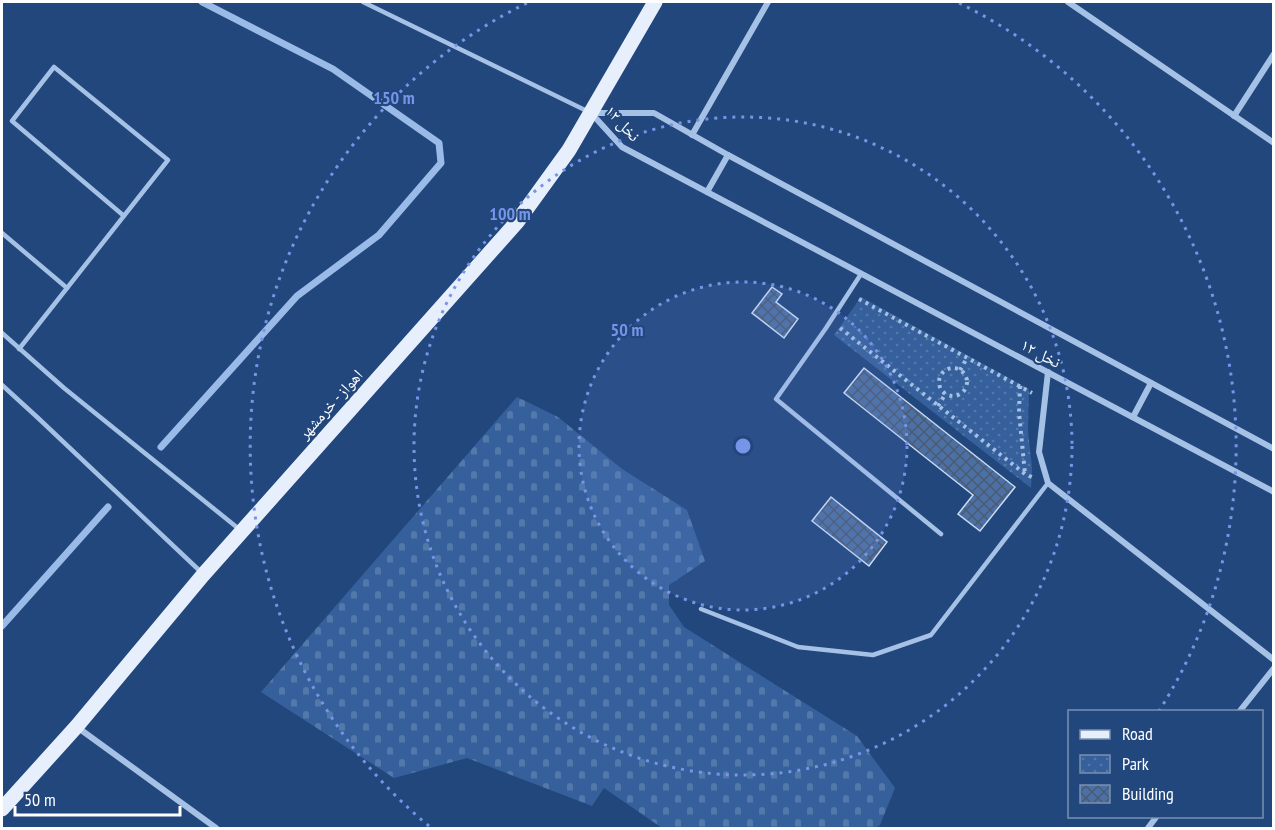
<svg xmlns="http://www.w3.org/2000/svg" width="1275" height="830" viewBox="0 0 1275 830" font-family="'PT Sans Narrow','Noto Naskh Arabic',sans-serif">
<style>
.cemetery{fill:url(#cemetery-stones)}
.park{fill:url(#park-dots)}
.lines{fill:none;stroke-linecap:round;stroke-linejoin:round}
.stream{stroke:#9abbe7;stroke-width:7}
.building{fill:url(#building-cross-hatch);stroke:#c9dcf5;stroke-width:1.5}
.path{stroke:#a6c1e6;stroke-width:4;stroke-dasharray:3 4.5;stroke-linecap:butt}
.lane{stroke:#a6c1e6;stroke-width:4.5}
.street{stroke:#a6c1e6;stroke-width:6}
.primary{stroke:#e7effd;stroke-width:15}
.ring{fill:none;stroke:#7795e8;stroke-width:3;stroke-dasharray:3 6}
.labels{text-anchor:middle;stroke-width:4.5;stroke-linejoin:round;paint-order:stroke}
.street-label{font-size:16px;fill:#fff;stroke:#22477d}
.centre{fill:#7795e8;stroke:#22477d;stroke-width:3}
.ring-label{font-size:18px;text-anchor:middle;font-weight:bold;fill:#7795e8;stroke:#22477d;stroke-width:4.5;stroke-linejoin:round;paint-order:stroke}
</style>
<defs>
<pattern id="cemetery-stones" width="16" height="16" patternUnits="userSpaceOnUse" patternTransform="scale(1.5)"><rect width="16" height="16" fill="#35609b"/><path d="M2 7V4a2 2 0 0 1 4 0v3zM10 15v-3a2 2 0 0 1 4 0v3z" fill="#5378aa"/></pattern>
<pattern id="park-dots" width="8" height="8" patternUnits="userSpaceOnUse" patternTransform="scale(1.5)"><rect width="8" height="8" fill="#35609b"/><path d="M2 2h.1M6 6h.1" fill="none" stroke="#5378aa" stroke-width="1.8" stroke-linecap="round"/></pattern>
<pattern id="building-cross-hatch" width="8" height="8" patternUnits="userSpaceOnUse" patternTransform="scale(1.5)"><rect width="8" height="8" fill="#4b70a6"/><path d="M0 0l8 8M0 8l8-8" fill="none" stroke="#4c5a70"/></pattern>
</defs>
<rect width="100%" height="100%" fill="#22477d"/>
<!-- cemetery -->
<polygon class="cemetery" points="517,397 558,417 622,469 687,510 705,561 669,585 669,605 684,627 857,736 895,788 880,825 876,828 662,828 604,788 592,806 467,758 394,778 261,692"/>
<!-- park -->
<polygon class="park" points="861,297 1029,389 1028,431 1032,468 1031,488 834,335"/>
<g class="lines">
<!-- stream -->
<g class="stream">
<polyline points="161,447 297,296 379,235 441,163 439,143 333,69 202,2"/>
<polyline points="2,626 108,507"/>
</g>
</g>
<!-- building -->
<g class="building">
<polygon points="772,287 782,294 776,302 798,319 784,338 752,313"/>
<polygon points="864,368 1015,487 980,531 958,514 973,495 844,393"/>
<polygon points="831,497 887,542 869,566 812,521"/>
</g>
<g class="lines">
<!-- path -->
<g class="path">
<polyline points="859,299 1032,393"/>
<polyline points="840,328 1025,474 1034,478"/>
<circle cx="953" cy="382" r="14"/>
<polyline points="960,370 967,358"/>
<polyline points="1020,386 1019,412 1025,474"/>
<polyline points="938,406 946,393"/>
</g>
<!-- lane -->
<g class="lane">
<polyline points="363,2 589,112"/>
<polyline points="2,233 67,288"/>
<polyline points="861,274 826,328 776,399 941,534"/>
<polyline points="2,333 64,388 239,529"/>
<polyline points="19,349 168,160 54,67 12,121 124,216"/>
<polyline points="2,385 37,417 201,572"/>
<polyline points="701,609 798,647 873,655 931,635 1048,483"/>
</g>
<!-- street -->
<g class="street">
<polyline points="1068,2 1274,143"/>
<polyline points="592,113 654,113 728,155 1274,449"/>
<polyline points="592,114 622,147 1274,492"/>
<polyline points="1234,116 1274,54"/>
<polyline points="692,135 768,2"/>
<polyline points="707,192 728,155"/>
<polyline points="1048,372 1039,452 1048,483 1274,660"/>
<polyline points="1133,417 1151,383"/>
<polyline points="1239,712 1274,668"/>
<polyline points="77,727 216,828"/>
<polyline points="1148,828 1157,816"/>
</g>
<!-- primary -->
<polyline class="primary" points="2,809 77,726 203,575 517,222 569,150 655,2"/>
</g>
<!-- distance rings -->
<circle cx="743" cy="446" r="164" fill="#7795e8" fill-opacity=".12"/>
<g class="ring">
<circle cx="743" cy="446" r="164"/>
<circle cx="743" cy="446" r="329"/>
<path d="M429 826A493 493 0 0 1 527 3M959 3A493 493 0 0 1 1159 711"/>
</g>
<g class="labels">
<!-- street labels -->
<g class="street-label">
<text transform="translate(623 123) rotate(47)" y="6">نخل ۱۲</text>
<text transform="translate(1041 353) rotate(28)" y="6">نخل ۱۲</text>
<text transform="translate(330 404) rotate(-48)" y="6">اهواز - خرمشهر</text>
</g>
</g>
<circle cx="743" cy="446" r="9" class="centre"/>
<g class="ring-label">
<text x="394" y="104">150 m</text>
<text x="510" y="220">100 m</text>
<text x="627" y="336">50 m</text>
</g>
<!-- border -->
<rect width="1275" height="830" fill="none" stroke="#ffffff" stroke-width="6"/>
<!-- legend -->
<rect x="1068" y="710" width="195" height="108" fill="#22477d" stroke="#7a91b1" stroke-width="1.5"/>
<rect x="1080" y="730" width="30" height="9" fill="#e7effd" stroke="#7a91b1" stroke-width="1.5"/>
<text x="1122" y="740" font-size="18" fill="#ffffff">Road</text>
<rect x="1080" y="755" width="30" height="18" fill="url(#park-dots)" stroke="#7a91b1" stroke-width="1.5"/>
<text x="1122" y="770" font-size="18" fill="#ffffff">Park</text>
<rect x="1080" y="785" width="30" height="18" fill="url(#building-cross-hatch)" stroke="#7a91b1" stroke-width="1.5"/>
<text x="1122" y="800" font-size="18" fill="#ffffff">Building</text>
<!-- scale -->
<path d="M15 806v9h165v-9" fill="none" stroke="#ffffff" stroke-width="3"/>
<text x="24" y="806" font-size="18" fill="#ffffff" stroke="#22477d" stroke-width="4.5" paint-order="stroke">50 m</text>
</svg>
